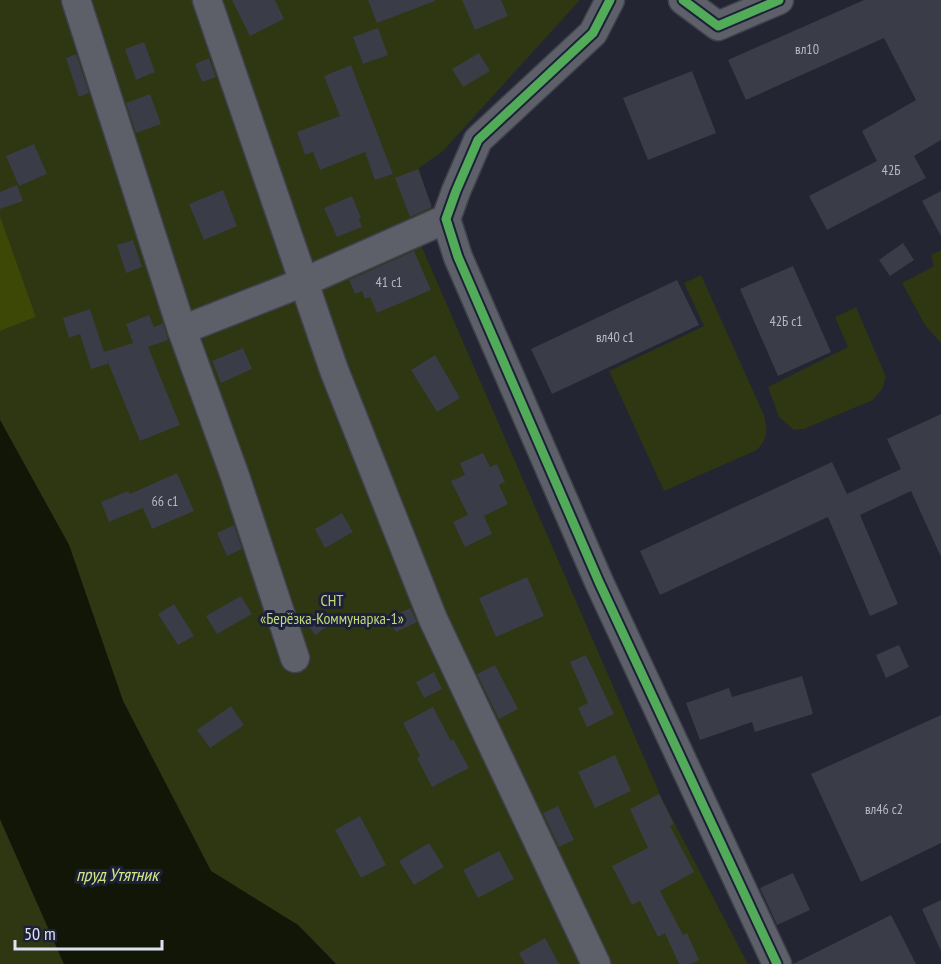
<svg xmlns="http://www.w3.org/2000/svg" width="941" height="964" viewBox="0 0 941 964" font-family="'PT Sans Narrow',sans-serif">
<style>
.green{fill:#2e3612}
.forest{fill:#3d4807}
.water{fill:#121606}
.building{fill:#3a3c47}
.lines{fill:none;stroke-linecap:round;stroke-linejoin:round}
.minor-casing{stroke:#40414d;stroke-width:31}
.minor{stroke:#5d5f69;stroke-width:28}
.cycleway-casing{stroke:#1d2138;stroke-width:13}
.cycleway{stroke:#51ab58;stroke-width:9}
.labels{text-anchor:middle;stroke-width:6;stroke-linejoin:round;paint-order:stroke}
.number-label{font-size:14px;fill:#b5b8c6}
.park-label{font-size:16px;fill:#c2d978;stroke:#1d2138}
.water-label{font-size:18px;font-style:italic;fill:#d0e785;stroke:#1d2138}
</style>
<rect width="100%" height="100%" fill="#232532"/>
<!-- green -->
<g class="green">
<polygon points="0,0 580,0 443,151 419,168 434,218 414,229 663,801 748,964 336,964 298,925 211,871 123,701 69,545 0,420 0,331 36,317 0,216"/>
<polygon points="941,250 941,343 925,325 902,283 934,266 931,255"/>
<path d="M701,275L764,415C768,431 768,438 757,450L664,491L609,371L704,326L684,283Z"/>
<polygon points="856,307 886,377 882,389 873,400 804,429 794,430 779,417 768,387 848,347 835,317"/>
<polygon points="0,819 64,964 0,964"/>
</g>
<!-- forest -->
<polygon class="forest" points="0,216 36,317 0,331"/>
<!-- water -->
<polygon class="water" points="0,420 69,545 123,701 211,871 298,925 336,964 64,964 0,819"/>
<!-- building -->
<g class="building">
<polygon points="232,0 275,0 284,19 250,36"/>
<polygon points="368,0 435,0 435,1 377,23"/>
<polygon points="462,0 501,0 508,16 475,30"/>
<polygon points="864,0 941,0 941,140 914,156 926,178 827,230 809,196 877,161 862,131 916,100 884,38 746,100 728,60"/>
<polygon points="378,28 388,55 363,64 353,37"/>
<polygon points="144,42 155,72 136,80 125,49"/>
<polygon points="479,53 490,71 463,87 452,69"/>
<polygon points="76,54 89,93 79,97 66,58"/>
<polygon points="209,58 216,77 202,82 195,64"/>
<polygon points="351,65 393,174 375,180 365,152 320,170 313,152 305,155 297,132 340,116 324,76"/>
<polygon points="692,71 716,133 648,160 623,98"/>
<polygon points="150,94 161,124 136,133 126,103"/>
<polygon points="34,144 47,174 19,186 6,156"/>
<polygon points="418,169 432,207 410,217 395,178"/>
<polygon points="17,185 23,201 0,209 0,192"/>
<polygon points="223,190 237,226 204,240 189,204"/>
<polygon points="941,191 941,236 922,201"/>
<polygon points="352,196 361,218 359,219 362,227 337,237 324,208"/>
<polygon points="133,240 142,267 126,273 117,245"/>
<polygon points="903,243 914,260 890,276 879,260"/>
<polygon points="414,251 431,290 377,313 370,297 365,299 362,291 355,294 349,280"/>
<polygon points="793,266 831,352 778,376 740,289"/>
<polygon points="677,280 699,325 552,394 531,349"/>
<polygon points="90,309 104,352 133,343 126,324 149,315 154,327 163,323 168,340 148,347 180,425 140,441 107,360 108,364 91,369 80,334 69,338 63,318"/>
<polygon points="243,348 252,369 221,383 212,361"/>
<polygon points="435,355 460,398 437,412 411,370"/>
<polygon points="941,414 941,557 911,491 860,515 898,604 870,616 828,517 660,595 640,551 832,462 847,494 901,469 887,439"/>
<polygon points="483,453 490,467 497,464 505,482 499,485 508,504 484,516 492,534 465,547 453,522 468,515 451,481 465,475 460,463"/>
<polygon points="177,473 194,511 152,529 143,508 109,522 101,502 128,491 130,494"/>
<polygon points="342,513 353,532 325,548 315,529"/>
<polygon points="234,525 242,549 227,556 217,533"/>
<polygon points="527,577 544,616 496,637 479,598"/>
<polygon points="241,596 252,614 217,634 206,616"/>
<polygon points="174,604 194,636 178,645 158,614"/>
<polygon points="410,608 417,622 396,632 389,618"/>
<polygon points="319,613 328,626 315,635 306,622"/>
<polygon points="899,645 909,667 886,678 876,655"/>
<polygon points="586,655 614,714 587,727 578,708 588,703 570,662"/>
<polygon points="495,665 518,709 499,719 477,674"/>
<polygon points="434,672 442,689 424,698 416,682"/>
<polygon points="802,676 813,714 755,732 752,722 700,740 686,703 729,688 732,697"/>
<polygon points="231,706 244,725 210,748 197,730"/>
<polygon points="433,707 451,741 453,739 469,768 432,787 417,758 420,756 403,723"/>
<polygon points="941,715 941,843 861,882 811,774"/>
<polygon points="615,755 631,791 595,808 578,772"/>
<polygon points="659,794 674,824 670,826 694,872 660,891 683,935 687,933 699,960 690,964 679,964 665,933 658,937 640,901 632,905 612,866 648,848 630,809"/>
<polygon points="558,806 574,840 559,847 543,813"/>
<polygon points="360,816 386,865 361,878 335,830"/>
<polygon points="429,843 444,867 414,885 399,861"/>
<polygon points="499,851 514,879 478,898 463,870"/>
<polygon points="793,873 810,910 777,925 760,888"/>
<polygon points="941,900 941,951 922,909"/>
<polygon points="891,915 916,964 793,964"/>
<polygon points="545,938 559,964 525,964 519,953"/>
</g>
<g class="lines">
<!-- minor casing -->
<g class="minor-casing">
<g id="minor">
<polyline points="76,0 182,330 235,476 295,658"/>
<polyline points="207,0 334,370 433,619 596,964"/>
<polyline points="610,0 593,33 478,140 456,191 446,219 458,257 599,582 777,964"/>
<polyline points="683,0 718,26 779,0"/>
<polyline points="182,330 304,282 446,219"/>
</g>
</g>
<!-- minor -->
<use href="#minor" class="minor"/>
<!-- cycleway casing -->
<g class="cycleway-casing">
<g id="cycleway">
<polyline points="610,0 593,33 478,140 456,191 446,219 458,257 599,582 777,964"/>
<polyline points="683,0 718,26 779,0"/>
</g>
</g>
<!-- cycleway -->
<use href="#cycleway" class="cycleway"/>
</g>
<g class="labels">
<!-- number labels -->
<g class="number-label">
<text x="807" y="54">вл10</text>
<text x="891" y="175">42Б</text>
<text x="389" y="287">41 с1</text>
<text x="786" y="326">42Б с1</text>
<text x="615" y="342">вл40 с1</text>
<text x="165" y="506">66 с1</text>
<text x="884" y="814">вл46 с2</text>
</g>
<!-- park labels -->
<g class="park-label">
<text x="332" y="606">СНТ<tspan x="332" dy="18">«Берёзка-Коммунарка-1»</tspan></text>
</g>
<!-- water labels -->
<g class="water-label">
<text x="117" y="881">пруд Утятник</text>
</g>
</g>
<!-- scale -->
<path d="M15 940v9h147v-9" fill="none" stroke="#dee1f1" stroke-width="3"/>
<text x="24" y="940" font-size="18" fill="#dee1f1" stroke="#1d2138" stroke-width="4.5" paint-order="stroke">50 m</text>
</svg>
